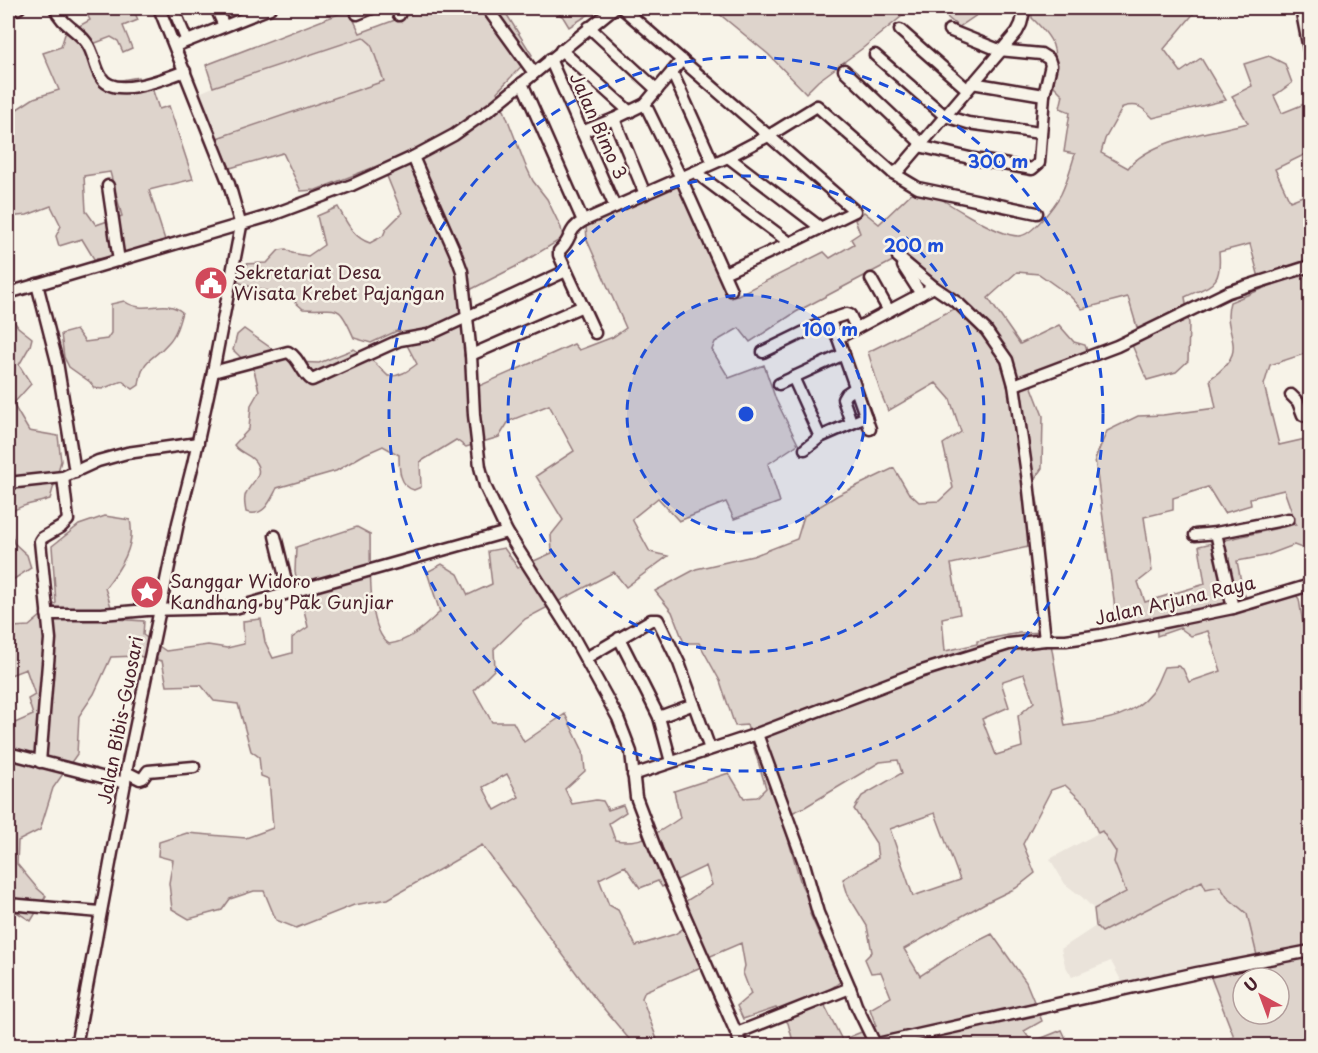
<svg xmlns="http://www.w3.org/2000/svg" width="1318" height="1053" viewBox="0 0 1318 1053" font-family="'Playpen Sans',sans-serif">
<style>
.built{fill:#eae3da}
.green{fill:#ded4cc;stroke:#947a7c;stroke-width:1.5;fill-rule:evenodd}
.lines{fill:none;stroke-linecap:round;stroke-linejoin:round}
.minor-casing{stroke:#4a1f2b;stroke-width:15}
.minor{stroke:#f7f3e8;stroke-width:10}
.ring{fill:none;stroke:#1d4ed8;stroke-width:3;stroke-dasharray:10 8}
.labels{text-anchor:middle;stroke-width:5;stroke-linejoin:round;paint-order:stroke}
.street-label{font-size:18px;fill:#4a1f2b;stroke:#f7f3e8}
.poi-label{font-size:18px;fill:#4a1f2b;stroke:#f7f3e8;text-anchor:start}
.centre{fill:#1d4ed8;stroke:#f7f3e8;stroke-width:3}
.ring-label{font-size:18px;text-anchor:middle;font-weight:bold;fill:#1d4ed8;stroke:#f7f3e8;stroke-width:5;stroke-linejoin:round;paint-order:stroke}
</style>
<rect width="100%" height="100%" fill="#f7f3e8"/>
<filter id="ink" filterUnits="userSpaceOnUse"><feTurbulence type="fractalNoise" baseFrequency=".0167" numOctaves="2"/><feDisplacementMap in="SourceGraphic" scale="12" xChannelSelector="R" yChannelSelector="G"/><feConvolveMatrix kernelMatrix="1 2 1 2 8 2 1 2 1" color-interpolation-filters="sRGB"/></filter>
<g filter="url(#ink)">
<!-- built -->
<g class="built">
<polygon points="364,37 371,44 385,81 204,143 188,98 213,87"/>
<polygon points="1102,831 1116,853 1114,862 1126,892 1094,909 1082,897 1065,884 1050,859"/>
<polygon points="1202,881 1220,886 1227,897 1247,914 1259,964 1128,994 1111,961 1072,977 1065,965 1061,949 1096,926 1102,932"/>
</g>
<!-- green -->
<g class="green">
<path d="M84,8H133L138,20L123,26L132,48L123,52L118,41L111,37L85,47L99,84L138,77L143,88H152L159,109L169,106L193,179L149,190L166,243L109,258L94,259L82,239L59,246L56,236L61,226L51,206L27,215L8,217V115L34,98L59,90L43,53L61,47L65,34L90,20ZM110,172L122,216L96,225L86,211L84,176Z"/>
<path d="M422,8H517L507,15L532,55L497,92L525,164L533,181L547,199L561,228L563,238L515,267L460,295L477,387L574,344L579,350L613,337L626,328L587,240L586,225L679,184L732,298L824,252L830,258L854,244L851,239L860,233L855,220L864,212L879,224L920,185C939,198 998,237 1019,236C1032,236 1055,205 1061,194C1067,182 1071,167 1075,154L1064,152L1070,112L1060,108L1063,95L1054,86C1055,50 1060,45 1032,18V8H1195V12L1164,49L1181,72L1201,58L1226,100L1153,118C1142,107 1138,103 1123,107L1105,139L1101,153L1128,168C1152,139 1212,132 1248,123L1232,96L1252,86L1244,64L1269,56L1285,64L1292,83L1274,96L1282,113L1309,102L1310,152L1275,169L1290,201L1310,193V352L1270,365L1264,385L1279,445L1310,438V562L1302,548L1294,545L1265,556L1237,561L1243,592L1253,609L1296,595L1299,599L1304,630L1310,631V1045H1211L1234,1037L1210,975L1259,964L1247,914L1227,897L1220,886L1206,889L1202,881L1102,932L1096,926L1094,909L1126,892L1114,862L1116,852L1102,831L1098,833L1086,805L1065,785L1051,790L1023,844L1035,873L1016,888L985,903L904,949L920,976L960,950L992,934L1026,982L1042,1021L1024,1031L1032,1042L1062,1030L1069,1045H794L788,1023L776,1008L743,1019L737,1006L751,994L743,973L745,966L741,943L699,961L701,967L645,991L642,998L659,1045H634L594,997L482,845L388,899L354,905L296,928L276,920L264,891H254L230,899L222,910L189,919L172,909L169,883L173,860L158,856L159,842L187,833L246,838L273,828L269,779L261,776L259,757L251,751L238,704L214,701L201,685L167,686L162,661L138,656L111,657L94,694L79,716L77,754L53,788L40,830L18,841L17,864L37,888L46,896L31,921L15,911L8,914V704L15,723L33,715L28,699L35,695L26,669L8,676V611L12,627L29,626L56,603L52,546L79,525L105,516L130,520C136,546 120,569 105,588L115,619L144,621L143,635L166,651L208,645L227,648L244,644L243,621L261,619L265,642L273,658L292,653V638L308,627L295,572L296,547L357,527L370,534C371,560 366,629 389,644C410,641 425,626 440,612L427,572L442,564L458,574L468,595L492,584L488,551L504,548L518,568L552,553L551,535L563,520L536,476L574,451L549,405L509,421L499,437L466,447L456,440L420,462L421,487L414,490C399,486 399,468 399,455L383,446L365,454L336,471L277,488C270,501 264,518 246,512C245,505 243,499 246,493C251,483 264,475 256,463C251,454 240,454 234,445L249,429L251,405L259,391L254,370L233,350L237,335L244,329L291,362L319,363L354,349L375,363L388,376C399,377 408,371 417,364L399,330L371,343L354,338C337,299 338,312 303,309L286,294L256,289L238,282L240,264L267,263L279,250L286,249L292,253L308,256L324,245L317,216L338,207C346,221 353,238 370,243L383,236L386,229L402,213L382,164L316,190L301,191L283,153L230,168L217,138L384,81L371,44L363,37L213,87L206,65L349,10L360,33L422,10ZM1250,244L1262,289L1230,302C1220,336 1254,348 1210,379L1216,408L1163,415L1138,416L1107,431L1095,459L1114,600L1116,626L1156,620L1157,636L1180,628L1191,636L1208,631L1221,671L1189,682L1183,669L1178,666L1164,667C1160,675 1157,686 1151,693C1130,720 1096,721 1065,726L1049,632L1019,633L977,641V644L945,651L942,618L960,614L951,564L1042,544L1038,504L1033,481L1042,468L1043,416L1028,377L1088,353L1085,345L1074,342L1059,325L1020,344L988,298L1017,272L1039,274L1070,296L1082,309L1128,297L1141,341L1132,345L1147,380L1176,372L1188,361L1189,324L1185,297C1212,284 1222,286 1219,252ZM904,255L933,280L958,307L868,352L880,391L888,411L936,383L950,399L961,432L943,444L953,488L939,501L919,502L908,492L894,468L838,495L804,516L797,539L753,556L696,569L655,591L672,612L684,643H699L720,681L735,726L747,725L766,788L757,797L744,798L729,773L674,791L680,818C660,832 640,845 615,840L609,823L626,812L623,805L608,810L603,801L596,800L572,804L565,789L585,771L583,751L565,714L524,742L513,722H492L474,690L495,669L494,649L525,619L614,572L626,587L668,556L650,552L632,519L658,498L679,521L726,502L734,519L780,502L768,464L798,444L776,400L764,365L729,378L712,350L715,342L739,328L750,342L796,312ZM1208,487L1224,513L1251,505L1250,498L1284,490L1296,524L1199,546L1205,584L1145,602L1138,582L1152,571L1144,517L1173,510V498ZM1024,674L1034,702L1018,716L1022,747L996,755L982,719L1009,707L1002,685L1003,681ZM898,760L902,773L862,796L854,809L876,843L878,858L843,879L848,895L867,926L872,952L865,959L871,973L881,972L891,997L870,1009L876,1026L842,1040L826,1008L822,995L840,982L810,914L814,911L801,884L782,817L805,807L880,762ZM507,774L519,797L495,810L483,787ZM935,813L960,880L913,896L890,829ZM625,866L640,888L658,881L662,887L706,866L712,885L686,901L694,921L675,934L636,946L618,910L609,905L599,879ZM1243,978H1279V1014H1243Z"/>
<polygon points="552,8 599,8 569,27 563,17"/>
<polygon points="712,8 912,8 863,48 818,81 806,93 768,54"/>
<polygon points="936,8 987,8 959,27"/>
<path d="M124,301C145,316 163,297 182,312C179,323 176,335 168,343C152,362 143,356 139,385L133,389L122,381L102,389L94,388L90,382L69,367L64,357L61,334L76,330L85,342L107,339L111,333V304Z"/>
<path d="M13,320L18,327L32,338L30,346L19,365L31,384L13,404L29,431L58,436L61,461L50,499C35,504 21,504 8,514V323Z"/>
<polygon points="8,521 14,543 27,555 31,568 8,583"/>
</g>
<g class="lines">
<!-- minor casing -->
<g class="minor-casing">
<g id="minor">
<path d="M55,8C61,24 76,29 86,42C94,52 94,66 101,77C114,100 166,78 185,71"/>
<polyline points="173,8 187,41"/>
<polyline points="216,8 224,26"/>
<polyline points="396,8 399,15"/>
<polyline points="487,8 534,73"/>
<polyline points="622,8 855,211 790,243"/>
<polyline points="1301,8 1310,54"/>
<polyline points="8,10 19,8"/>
<polyline points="357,14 372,8"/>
<polyline points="589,27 657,90"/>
<polyline points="900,30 967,89"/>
<polyline points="175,46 270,8"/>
<polyline points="561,50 630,112"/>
<polyline points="875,55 945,116 968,123 1040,133"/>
<polyline points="550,59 615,207"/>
<polyline points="844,70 921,143"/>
<polyline points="672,72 713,163"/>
<polyline points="522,83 583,221"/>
<polyline points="972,83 1044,95"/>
<polyline points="645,104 681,178 731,290"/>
<polyline points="614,119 645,194"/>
<polyline points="582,132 614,119 645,104 682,60"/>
<polyline points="919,146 974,159 1032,169 1039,163 1044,95 1051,65 1049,59 1041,54 999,50 949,30"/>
<polyline points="413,157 455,252 462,271 471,355 474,415 480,467 485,486 507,532 570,631 618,718 631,752 636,797 656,850 742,1046"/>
<polyline points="728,157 821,228"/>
<polyline points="695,172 790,243 724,273"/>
<polyline points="893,173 900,169 1017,32 1021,24 1025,8"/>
<polyline points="108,186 119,261"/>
<polyline points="898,257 934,287 959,304 986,330 1007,360 1014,385 1028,481 1045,640"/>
<polyline points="903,266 921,294"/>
<polyline points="871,279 889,311"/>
<polyline points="37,284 57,362 75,472"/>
<polyline points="8,293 269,216 352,185 413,157 454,135 492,108 614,8"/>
<polyline points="829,320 847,314 850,315 856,328"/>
<path d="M595,333L559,255V251C573,239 566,231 583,221L728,157L770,135L817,106L893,173L918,188L1037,213"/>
<polyline points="838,338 934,287"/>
<polyline points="763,352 829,320 838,338 870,429"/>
<polyline points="471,355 583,306"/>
<path d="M213,372L288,352C300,358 301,373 312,380L400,340L428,335L566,271"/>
<polyline points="793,377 820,437"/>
<polyline points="779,384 844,354"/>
<polyline points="1014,385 1117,346 1228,292 1310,266"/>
<polyline points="1291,395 1298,402 1303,415 1310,417"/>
<polyline points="851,422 843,399 846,394 855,388"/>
<polyline points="805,449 820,437 866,417"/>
<polyline points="8,483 63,477 98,461 127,453 198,443"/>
<polyline points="1216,533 1288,519"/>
<polyline points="1195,535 1216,533 1233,608"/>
<polyline points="275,536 289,593"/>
<polyline points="47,614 102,614 147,610 235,608 507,532"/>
<polyline points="619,638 659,717 671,762"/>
<polyline points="586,658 651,620 658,620 679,663 710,749"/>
<polyline points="659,717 694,704"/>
<polyline points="757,734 803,860 818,913 850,988 856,1005 875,1044"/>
<polyline points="8,753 125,783"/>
<polyline points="40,762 50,639 40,541 42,538 61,527 68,520 63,477"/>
<polyline points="126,772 140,779 143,778 148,771 194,767"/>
<polyline points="633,775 757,734 919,672 1009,644 1045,640 1066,640 1101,635 1233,608 1310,585"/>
<polyline points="8,904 100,912"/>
<polyline points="737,1033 850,988"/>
<polyline points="76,1046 125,783 126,772 178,523 193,464 213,372 241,226 229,184 159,8"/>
<polyline points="868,1046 1197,973 1310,951"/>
</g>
</g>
<!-- minor -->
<use href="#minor" class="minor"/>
</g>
</g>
<!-- distance rings -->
<circle cx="746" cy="414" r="119" fill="#1d4ed8" fill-opacity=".12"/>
<g class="ring">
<circle cx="746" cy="414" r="119"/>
<circle cx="746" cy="414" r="238"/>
<circle cx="746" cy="414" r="357"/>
</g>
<!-- icons -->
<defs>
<g id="civic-disc" transform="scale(1.725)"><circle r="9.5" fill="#d1495b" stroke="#f7f3e8"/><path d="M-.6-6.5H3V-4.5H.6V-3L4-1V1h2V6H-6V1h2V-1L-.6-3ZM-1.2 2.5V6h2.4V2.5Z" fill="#fff"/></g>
<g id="sight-disc" transform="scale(1.725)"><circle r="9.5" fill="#d1495b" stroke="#f7f3e8"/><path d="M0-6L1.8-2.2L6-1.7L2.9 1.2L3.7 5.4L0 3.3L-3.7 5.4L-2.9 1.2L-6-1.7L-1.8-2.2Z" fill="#fff"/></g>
</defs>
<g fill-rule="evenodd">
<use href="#civic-disc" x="211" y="283"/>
<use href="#sight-disc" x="147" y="592"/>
</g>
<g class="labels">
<!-- street labels -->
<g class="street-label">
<text transform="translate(598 126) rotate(66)" y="6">Jalan Bimo 3</text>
<text transform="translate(1175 601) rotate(-13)" y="6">Jalan Arjuna Raya</text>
<text transform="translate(121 720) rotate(-79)" y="6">Jalan Bibis-Guosari</text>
</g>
<!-- poi labels -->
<g class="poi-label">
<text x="234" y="279">Sekretariat Desa<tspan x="234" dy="21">Wisata Krebet Pajangan</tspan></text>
<text x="170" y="588">Sanggar Widoro<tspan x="170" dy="21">Kandhang by Pak Gunjiar</tspan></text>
</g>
</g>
<circle cx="746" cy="414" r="9" class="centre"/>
<g class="ring-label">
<text x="998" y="168">300 m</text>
<text x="914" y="252">200 m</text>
<text x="830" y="336">100 m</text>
</g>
<!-- margin -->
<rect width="1318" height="1053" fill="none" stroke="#f7f3e8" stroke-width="30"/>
<rect x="15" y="15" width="1288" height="1023" fill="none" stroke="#4a1f2b" stroke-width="2" filter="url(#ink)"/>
<!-- north arrow -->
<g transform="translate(1261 996) rotate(319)"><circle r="28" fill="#f7f3e8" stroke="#b29e9c" stroke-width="1.5"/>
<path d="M0-4.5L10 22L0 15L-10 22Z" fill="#d1495b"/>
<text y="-9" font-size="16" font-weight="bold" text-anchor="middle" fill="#4a1f2b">U</text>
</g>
</svg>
